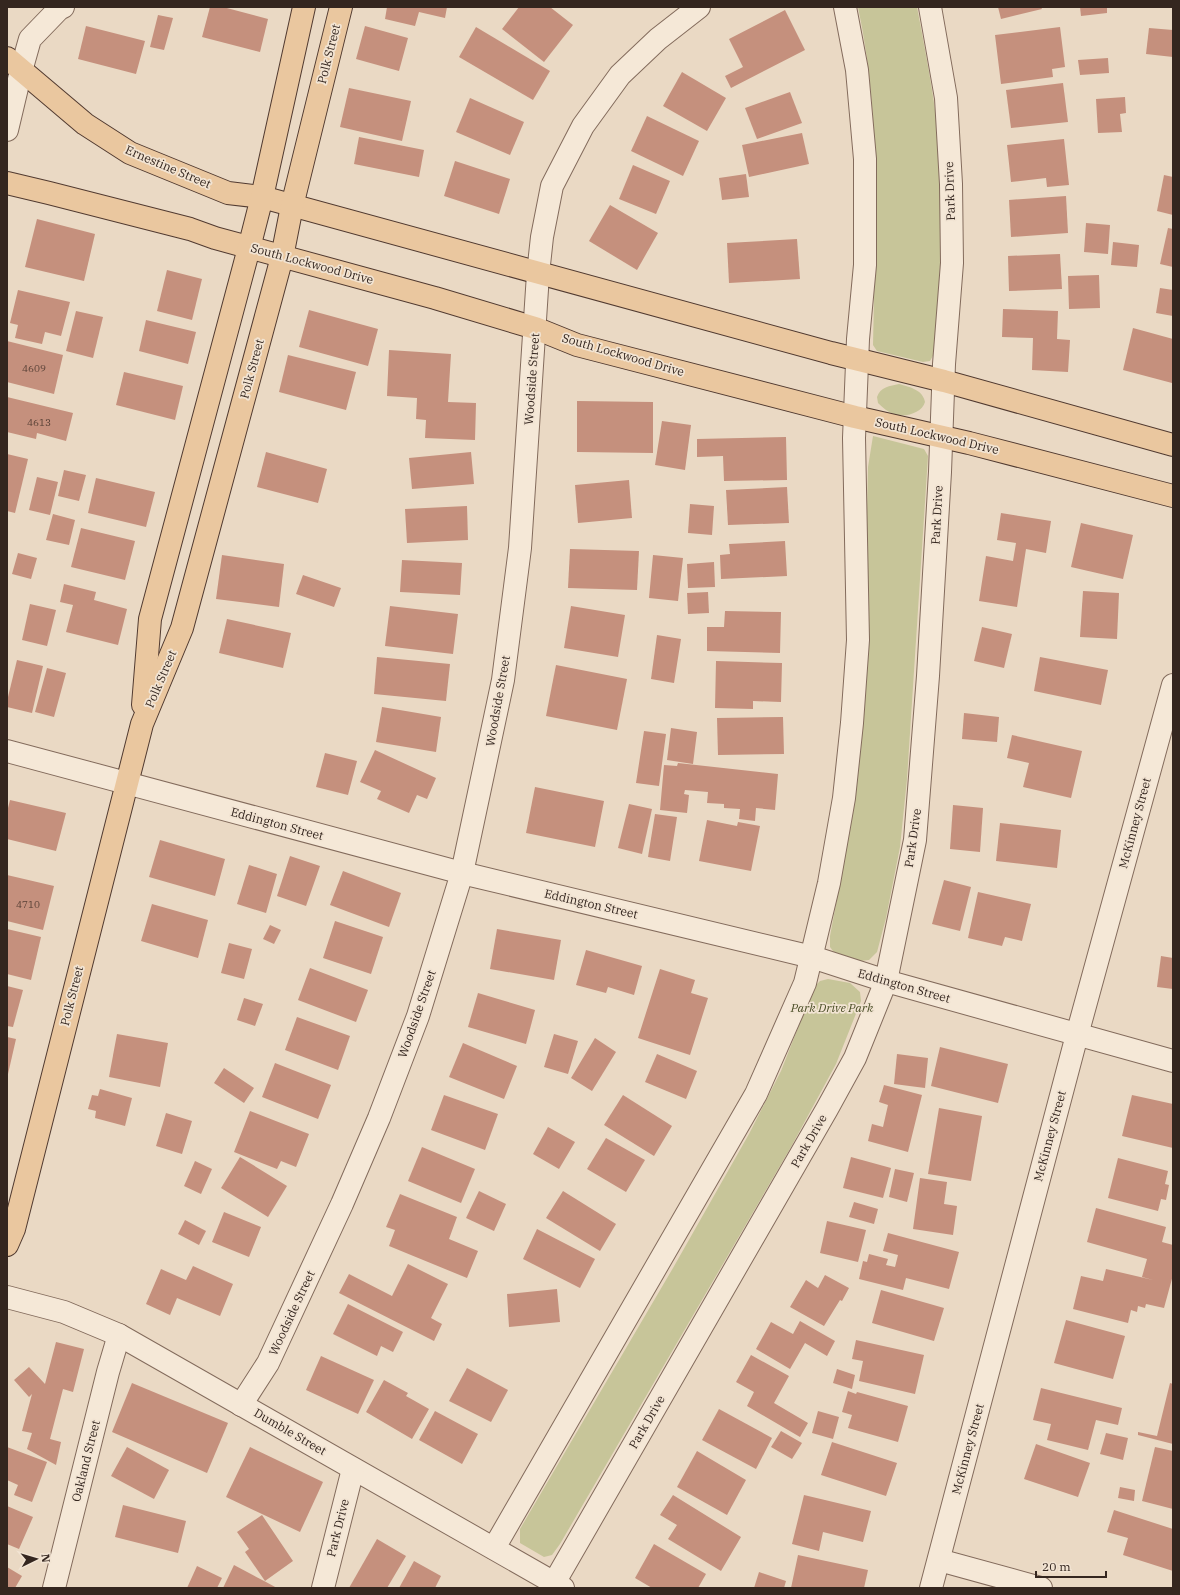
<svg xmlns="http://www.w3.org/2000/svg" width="1180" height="1595" viewBox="0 0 1180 1595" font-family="'IBM Plex Serif',serif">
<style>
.green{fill:#c7c599}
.building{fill:#c5907d}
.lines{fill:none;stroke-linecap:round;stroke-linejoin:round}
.minor-casing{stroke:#836b5c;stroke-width:24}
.major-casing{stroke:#513a30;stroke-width:24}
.minor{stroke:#f5e8d7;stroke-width:22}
.major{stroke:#eac79f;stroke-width:22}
.labels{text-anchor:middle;stroke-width:3.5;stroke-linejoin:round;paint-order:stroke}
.number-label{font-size:10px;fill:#584036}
.street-label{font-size:12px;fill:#34261f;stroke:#f2e4d3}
.park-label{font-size:12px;font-style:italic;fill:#4b4f27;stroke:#f2e4d3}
</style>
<rect width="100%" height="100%" fill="#ead9c4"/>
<!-- green -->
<g class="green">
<path d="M858,7H917C928,66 940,124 942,184C943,241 938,297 934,354L930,361L923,362L877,351L873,345C875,232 882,119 858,7Z"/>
<path d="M899,384C910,387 923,390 925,402C922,413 905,418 894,414C888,412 883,408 878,403L877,397C880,387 890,386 899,384Z"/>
<polygon points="873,436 924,449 928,456 907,779 900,847 886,918 877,952 869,960 860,961 836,955 830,947 830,936 853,813 859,762 862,712 868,467"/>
<polygon points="828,979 850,983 860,992 861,1001 836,1064 791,1147 560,1544 552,1555 544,1557 520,1543 520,1529 673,1268 749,1134 781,1071 814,987 820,981"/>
</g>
<!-- building -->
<g class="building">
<polygon points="210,7 223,7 268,19 260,52 202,37"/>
<polygon points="387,7 447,7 445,18 419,12 415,26 385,19"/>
<polygon points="519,7 550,7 573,25 544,62 502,29"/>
<polygon points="998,7 1041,7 1042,9 1001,19"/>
<polygon points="1080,7 1107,7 1107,13 1081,16"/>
<polygon points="785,10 805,50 731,88 725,76 743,67 729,39"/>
<polygon points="158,15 173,18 164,50 150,47"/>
<polygon points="86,26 145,41 136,74 78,59"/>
<polygon points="365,26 408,38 399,71 356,59"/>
<polygon points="476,27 550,71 533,100 459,57"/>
<polygon points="1060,27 1065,67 1052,69 1053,77 1001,84 995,35"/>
<polygon points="1149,28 1173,30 1173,57 1146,54"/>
<polygon points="1108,58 1109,73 1080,75 1078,60"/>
<polygon points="682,72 726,98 707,131 663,106"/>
<polygon points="1063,83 1068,122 1011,128 1006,90"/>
<polygon points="349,88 411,101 402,141 340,127"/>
<polygon points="790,92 802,123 757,139 745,108"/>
<polygon points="1125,97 1126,113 1120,114 1122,132 1098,133 1096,99"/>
<polygon points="470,98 524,122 510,155 456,132"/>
<polygon points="647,116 699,141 683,176 631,151"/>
<polygon points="802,133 809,164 749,177 742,145"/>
<polygon points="359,137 424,150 419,177 354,164"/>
<polygon points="1064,139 1069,185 1047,187 1046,178 1011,182 1007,145"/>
<polygon points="455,161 510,179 499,214 444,196"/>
<polygon points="633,165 670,181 656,214 619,199"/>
<polygon points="746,174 749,197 722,200 719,178"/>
<polygon points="1164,175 1173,177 1173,215 1157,211"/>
<polygon points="1066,196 1068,233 1011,237 1009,200"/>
<polygon points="610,205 658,233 637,270 589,241"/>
<polygon points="37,219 95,234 84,281 25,267"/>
<polygon points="1086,223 1110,225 1108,254 1084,252"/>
<polygon points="1168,228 1173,229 1173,267 1160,264"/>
<polygon points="797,239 800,279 729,283 727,243"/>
<polygon points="1113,242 1139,245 1137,267 1111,265"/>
<polygon points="1060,254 1062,289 1009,291 1008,256"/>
<polygon points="167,270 202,279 192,320 157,311"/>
<polygon points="1099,275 1100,308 1069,309 1068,276"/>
<polygon points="1160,288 1173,290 1173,316 1156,313"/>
<polygon points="18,290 70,302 61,336 45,332 42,344 15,338 18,325 10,323"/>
<polygon points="1003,309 1058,311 1057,339 1070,340 1068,372 1032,370 1033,338 1002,337"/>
<polygon points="309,310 378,329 368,366 299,347"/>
<polygon points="76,311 103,317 93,358 66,351"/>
<polygon points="146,320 196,332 188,364 139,351"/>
<polygon points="1133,328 1173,339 1172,383 1123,370"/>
<polygon points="7,341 63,355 54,394 7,382"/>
<polygon points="389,350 451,354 448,402 476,403 475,440 425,438 426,420 416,419 417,398 387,396"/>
<polygon points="288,355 356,372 346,410 279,392"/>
<polygon points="124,372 183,386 175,420 116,405"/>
<polygon points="7,397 73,413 66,441 37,433 36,439 7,432"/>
<polygon points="577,401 653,402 653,453 577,452"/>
<polygon points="662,421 691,425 685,470 655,465"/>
<polygon points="786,437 787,480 724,481 723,456 697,457 697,439"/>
<polygon points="266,452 327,469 318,503 257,487"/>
<polygon points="471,452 474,484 412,489 409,458"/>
<polygon points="7,454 28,459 15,513 7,511"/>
<polygon points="64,470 86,475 79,501 58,496"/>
<polygon points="37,477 58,482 50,515 29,510"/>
<polygon points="96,478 155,492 146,527 88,513"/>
<polygon points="629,480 632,518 578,523 575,485"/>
<polygon points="787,487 789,523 728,525 726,490"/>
<polygon points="690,504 714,506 712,535 688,533"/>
<polygon points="467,506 468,540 407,543 405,509"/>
<polygon points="1001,513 1051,521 1046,553 1026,549 1017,607 979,601 986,556 1013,561 1016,543 997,540"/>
<polygon points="53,514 75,520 69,545 46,540"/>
<polygon points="1081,523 1133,535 1123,579 1071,567"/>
<polygon points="81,528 135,541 125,580 71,567"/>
<polygon points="785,541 787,576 721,579 720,555 730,554 729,544"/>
<polygon points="570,549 639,551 637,590 568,588"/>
<polygon points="18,553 37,558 31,579 12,574"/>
<polygon points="222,555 284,564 279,607 216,599"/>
<polygon points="653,555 683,558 678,601 649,598"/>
<polygon points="402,560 462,563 460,595 400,592"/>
<polygon points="714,562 715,587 688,588 687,564"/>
<polygon points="303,575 341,588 334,607 296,594"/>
<polygon points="64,584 96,592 94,600 127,609 118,645 66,632 73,605 60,602"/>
<polygon points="1083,591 1119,593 1117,639 1080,637"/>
<polygon points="708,592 709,613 688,614 687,593"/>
<polygon points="30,604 56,610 47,646 22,640"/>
<polygon points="390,606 458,614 453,654 385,646"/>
<polygon points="571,606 625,615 618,657 564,648"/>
<polygon points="725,611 781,612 780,653 707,651 707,627 724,627"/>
<polygon points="227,619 291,633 283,668 219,653"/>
<polygon points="982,627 1012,634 1004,668 974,661"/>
<polygon points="657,635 681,639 674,683 651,679"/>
<polygon points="377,657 450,664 446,701 374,694"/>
<polygon points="1040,657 1108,670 1101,705 1034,691"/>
<polygon points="17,660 43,666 32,713 7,707 7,701"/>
<polygon points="716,661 782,663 781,702 753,701 753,709 715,708"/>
<polygon points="556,665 627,679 617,730 546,716"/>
<polygon points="47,668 66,673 54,717 35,712"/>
<polygon points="382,707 441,717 436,752 376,742"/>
<polygon points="964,713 999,717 997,742 962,739"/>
<polygon points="783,717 784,754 718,755 717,718"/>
<polygon points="671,728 697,732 693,764 667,760"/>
<polygon points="644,731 666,734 659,786 636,783"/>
<polygon points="1012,735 1082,751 1071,798 1023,787 1029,763 1007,758"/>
<polygon points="375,750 436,778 427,799 417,795 409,813 377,799 381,791 360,782"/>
<polygon points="325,753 357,761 348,795 316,787"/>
<polygon points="678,763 778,774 775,810 756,808 755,821 739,819 740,809 724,808 724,804 707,803 708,792 685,790 684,794 689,795 687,813 660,810 664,765 677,766"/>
<polygon points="535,787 604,801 595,847 526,833"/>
<polygon points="10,800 66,813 56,851 7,839 7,812"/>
<polygon points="629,804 652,809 642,854 618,848"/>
<polygon points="953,805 983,808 980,852 950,849"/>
<polygon points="655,814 677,817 670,861 648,857"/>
<polygon points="707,820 737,826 738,822 760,826 751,871 699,861"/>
<polygon points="1000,823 1061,830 1057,868 996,861"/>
<polygon points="160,840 225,859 215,896 149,877"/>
<polygon points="290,856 320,866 306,906 277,896"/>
<polygon points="249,865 277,874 266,913 237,904"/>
<polygon points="343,871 401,893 389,927 330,905"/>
<polygon points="7,875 54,886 43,930 7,921"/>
<polygon points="944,880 971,887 960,931 932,924"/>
<polygon points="978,892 1031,904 1022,941 1005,937 1002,946 968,938"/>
<polygon points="152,904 208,920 198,958 141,941"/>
<polygon points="335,921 383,937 371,974 323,958"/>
<polygon points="270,925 281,930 274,944 263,939"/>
<polygon points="7,929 41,937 31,980 7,974"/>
<polygon points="497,929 561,940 554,980 490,969"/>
<polygon points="229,943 252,949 244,979 221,973"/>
<polygon points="586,950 642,966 634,995 608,987 606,993 576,985"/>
<polygon points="1161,956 1173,958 1173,989 1157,987"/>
<polygon points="310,968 368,990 356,1022 298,1000"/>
<polygon points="660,969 695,980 691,993 708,998 690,1055 638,1038"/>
<polygon points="7,986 23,990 13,1027 7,1026"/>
<polygon points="478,993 535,1010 526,1044 468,1027"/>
<polygon points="244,998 263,1004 255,1026 237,1020"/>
<polygon points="297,1017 350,1036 338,1070 285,1050"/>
<polygon points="117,1034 168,1043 160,1087 109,1077"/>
<polygon points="554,1034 578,1041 568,1074 544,1067"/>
<polygon points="7,1037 16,1039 8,1074 7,1074"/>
<polygon points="595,1038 616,1052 592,1091 571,1078"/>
<polygon points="463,1043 517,1066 504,1099 449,1077"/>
<polygon points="940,1047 1008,1064 998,1103 931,1086"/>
<polygon points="657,1054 697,1071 686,1099 645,1082"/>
<polygon points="897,1054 928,1058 925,1088 894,1084"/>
<polygon points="275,1063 331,1085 318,1119 262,1097"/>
<polygon points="224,1068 254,1088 244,1103 214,1083"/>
<polygon points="884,1085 922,1095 908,1152 868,1141 872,1124 883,1127 888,1105 879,1102"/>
<polygon points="100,1089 132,1098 125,1126 95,1118 96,1111 88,1109 92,1095 98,1096"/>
<polygon points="444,1095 498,1114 485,1150 431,1130"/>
<polygon points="623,1095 672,1126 654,1156 604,1125"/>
<polygon points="1132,1095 1173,1104 1173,1148 1122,1136"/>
<polygon points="939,1108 982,1116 971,1181 928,1174"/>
<polygon points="250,1111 309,1134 296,1167 281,1161 277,1169 234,1152"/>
<polygon points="166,1113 192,1121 182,1154 156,1146"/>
<polygon points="548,1127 575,1142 559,1169 533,1154"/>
<polygon points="606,1138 645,1160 626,1192 587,1169"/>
<polygon points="422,1147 475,1169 461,1203 408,1181"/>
<polygon points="240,1157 287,1186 268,1217 221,1188"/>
<polygon points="851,1157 891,1168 883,1198 843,1188"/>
<polygon points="1118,1158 1168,1171 1165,1184 1169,1185 1166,1200 1161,1199 1158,1211 1108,1198"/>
<polygon points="195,1161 212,1169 201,1194 184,1186"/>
<polygon points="895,1169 914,1173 907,1202 889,1197"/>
<polygon points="920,1178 947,1182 944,1204 957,1206 953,1235 913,1229"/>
<polygon points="479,1191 506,1204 494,1231 466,1218"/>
<polygon points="563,1191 616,1224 600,1251 546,1218"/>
<polygon points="400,1194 457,1217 449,1239 478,1251 467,1278 389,1246 395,1230 386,1227"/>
<polygon points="854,1202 878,1209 874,1224 849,1217"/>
<polygon points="1096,1208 1166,1227 1162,1242 1173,1245 1173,1275 1164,1308 1146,1304 1145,1308 1138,1306 1137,1312 1131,1310 1128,1323 1073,1309 1081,1276 1103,1281 1106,1269 1153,1280 1142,1277 1147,1259 1087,1242"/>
<polygon points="224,1212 261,1227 249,1257 212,1242"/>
<polygon points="185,1220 206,1231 199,1245 178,1234"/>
<polygon points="827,1221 866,1230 858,1262 820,1253"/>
<polygon points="537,1229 595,1259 580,1288 523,1259"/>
<polygon points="888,1233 959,1252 949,1289 906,1278 903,1290 859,1279 863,1261 867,1262 869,1254 888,1259 886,1265 895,1267 898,1255 883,1251"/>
<polygon points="408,1264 448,1284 431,1318 442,1324 434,1341 339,1293 349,1274 392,1296"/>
<polygon points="193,1266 233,1284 220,1316 177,1298 170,1315 146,1304 161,1269 186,1280"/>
<polygon points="825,1275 849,1288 842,1301 840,1300 824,1326 790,1307 806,1280 818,1288"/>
<polygon points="557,1289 560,1322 509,1327 507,1294"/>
<polygon points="881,1290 944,1308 934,1341 872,1323"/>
<polygon points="348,1304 403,1332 393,1352 381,1346 377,1356 333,1334"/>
<polygon points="1066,1320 1125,1336 1113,1379 1054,1363"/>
<polygon points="800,1321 835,1341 827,1356 805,1343 790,1369 756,1349 771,1322 793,1334"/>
<polygon points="856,1340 924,1355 915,1394 859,1381 863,1361 852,1359"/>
<polygon points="56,1342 84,1349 73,1392 63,1389 50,1439 61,1442 56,1465 27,1449 32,1433 22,1431 32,1394 29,1397 14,1380 29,1367 45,1384"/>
<polygon points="751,1355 789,1376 774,1403 808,1423 800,1437 747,1406 754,1392 736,1382"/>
<polygon points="321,1356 374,1380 358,1414 306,1390"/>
<polygon points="467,1368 508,1390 491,1422 449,1401"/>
<polygon points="837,1369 855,1375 852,1389 833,1383"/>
<polygon points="384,1380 408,1393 406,1396 429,1409 412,1439 366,1412"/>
<polygon points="132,1383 228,1423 207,1473 112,1432"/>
<polygon points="1170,1383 1173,1384 1173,1444 1138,1435 1138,1432 1157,1436"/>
<polygon points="1041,1388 1122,1408 1118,1425 1096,1420 1088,1450 1047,1440 1051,1424 1033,1420"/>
<polygon points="848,1391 856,1394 857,1392 908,1406 898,1442 848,1428 852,1415 842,1412"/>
<polygon points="719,1409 772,1438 756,1469 702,1440"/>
<polygon points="435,1411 478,1434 462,1464 419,1440"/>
<polygon points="818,1411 839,1417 833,1439 812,1433"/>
<polygon points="781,1431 802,1443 792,1459 771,1447"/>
<polygon points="1106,1433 1128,1438 1123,1460 1100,1454"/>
<polygon points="832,1442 897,1463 886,1496 821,1475"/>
<polygon points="1036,1444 1090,1463 1078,1497 1024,1479"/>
<polygon points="7,1447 47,1462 32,1502 14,1495 18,1485 7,1480"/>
<polygon points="127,1447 169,1470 154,1499 111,1476"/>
<polygon points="250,1447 323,1482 300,1532 226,1497"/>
<polygon points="1155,1447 1173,1451 1173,1509 1142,1501"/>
<polygon points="697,1451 746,1480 727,1515 677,1487"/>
<polygon points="1120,1487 1135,1490 1134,1501 1118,1498"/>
<polygon points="673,1495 741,1537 721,1571 668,1539 677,1525 660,1515"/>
<polygon points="804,1495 871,1511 863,1542 823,1532 819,1551 792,1544"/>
<polygon points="123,1505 186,1521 178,1553 115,1537"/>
<polygon points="7,1506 33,1517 19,1549 7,1544"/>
<polygon points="1114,1510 1173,1529 1173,1571 1123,1555 1128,1538 1107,1532"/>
<polygon points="262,1515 293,1561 265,1581 245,1552 249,1549 237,1532"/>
<polygon points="377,1539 406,1556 387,1588 349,1588"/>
<polygon points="654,1544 706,1574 698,1588 652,1588 635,1578"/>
<polygon points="798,1555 868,1570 864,1588 791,1588"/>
<polygon points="414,1561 441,1576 435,1588 399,1588"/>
<polygon points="234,1565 266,1582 277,1588 223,1588"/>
<polygon points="197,1566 222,1578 217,1588 187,1588"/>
<polygon points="7,1567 22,1576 15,1588 7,1588"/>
<polygon points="759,1572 786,1581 784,1588 754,1588"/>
</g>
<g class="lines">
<!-- minor casing -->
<g class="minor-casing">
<g id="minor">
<polyline points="7,130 21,71 30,39 59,9 63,7"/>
<polyline points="7,751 462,873 812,957 886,981 1173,1061"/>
<polyline points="7,1297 64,1312 119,1335 563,1588"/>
<polyline points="241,1405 268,1363 342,1204 379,1118 418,1016 462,873 503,680 520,548 538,274 542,237 552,186 583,126 620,75 658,39 699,7"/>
<polyline points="494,1548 756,1094 805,983 829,883 844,798 852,723 858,640 854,438 858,339 865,265 865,159 857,70 845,7"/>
<polyline points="939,1560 1041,1588"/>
<polyline points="554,1583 827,1109 855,1058 886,981 915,840 928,676 940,472 944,364 952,263 951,184 946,98 930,7"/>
<polyline points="54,1588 108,1372 119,1335"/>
<polyline points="323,1588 353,1469"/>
<polyline points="931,1588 1077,1035 1173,685"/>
</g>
</g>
<!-- major casing -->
<g class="major-casing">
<g id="major">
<polyline points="7,58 85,124 130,153 228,193 262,197 831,353 944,381 1173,445"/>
<polyline points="7,183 49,193 190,229 215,238 435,298 535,328 577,345 855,417 969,443 1173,496"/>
<polyline points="143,705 150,619 249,248 262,197 304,7"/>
<polyline points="7,1245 14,1229 142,724 182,628 282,257 292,206 341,7"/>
</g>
</g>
<!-- minor -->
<use href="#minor" class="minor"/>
<!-- major -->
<use href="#major" class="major"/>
</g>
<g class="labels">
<!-- number labels -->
<g class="number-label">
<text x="34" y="372">4609</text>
<text x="39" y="426">4613</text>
<text x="28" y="908">4710</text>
</g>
<!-- street labels -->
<g class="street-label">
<text transform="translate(329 54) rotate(-76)" y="4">Polk Street</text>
<text transform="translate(168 167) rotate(23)" y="4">Ernestine Street</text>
<text transform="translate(950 191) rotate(-92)" y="4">Park Drive</text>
<text transform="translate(312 264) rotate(15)" y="4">South Lockwood Drive</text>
<text transform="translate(623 355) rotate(16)" y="4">South Lockwood Drive</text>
<text transform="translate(252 369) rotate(-75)" y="4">Polk Street</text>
<text transform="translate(532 379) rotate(-86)" y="4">Woodside Street</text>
<text transform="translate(937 436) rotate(13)" y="4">South Lockwood Drive</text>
<text transform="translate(937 515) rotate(-87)" y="4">Park Drive</text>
<text transform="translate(161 679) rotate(-67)" y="4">Polk Street</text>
<text transform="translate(498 701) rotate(-80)" y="4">Woodside Street</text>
<text transform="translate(1135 823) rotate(-75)" y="4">McKinney Street</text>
<text transform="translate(277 824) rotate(15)" y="4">Eddington Street</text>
<text transform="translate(913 838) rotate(-82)" y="4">Park Drive</text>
<text transform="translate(591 904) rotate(13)" y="4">Eddington Street</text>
<text transform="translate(904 986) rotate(16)" y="4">Eddington Street</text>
<text transform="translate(72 996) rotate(-76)" y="4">Polk Street</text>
<text transform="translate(417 1014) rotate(-71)" y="4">Woodside Street</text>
<text transform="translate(1050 1136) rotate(-75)" y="4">McKinney Street</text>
<text transform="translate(809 1141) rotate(-60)" y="4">Park Drive</text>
<text transform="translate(292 1313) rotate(-65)" y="4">Woodside Street</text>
<text transform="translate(647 1422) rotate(-60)" y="4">Park Drive</text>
<text transform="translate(290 1432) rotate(30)" y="4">Dumble Street</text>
<text transform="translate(968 1449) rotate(-75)" y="4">McKinney Street</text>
<text transform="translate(86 1461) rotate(-76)" y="4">Oakland Street</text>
<text transform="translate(338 1528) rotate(-76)" y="4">Park Drive</text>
</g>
<!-- park labels -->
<g class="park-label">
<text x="832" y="1012">Park Drive Park</text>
</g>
</g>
<!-- border -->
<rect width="1180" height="1595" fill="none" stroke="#34261f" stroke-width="16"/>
<!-- north arrow -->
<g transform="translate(36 1559) rotate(85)" stroke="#f2e4d3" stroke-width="3" paint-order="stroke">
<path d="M0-3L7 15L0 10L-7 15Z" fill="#34261f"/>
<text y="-6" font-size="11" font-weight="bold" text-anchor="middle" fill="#34261f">N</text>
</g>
<!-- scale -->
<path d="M1036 1571v6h70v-6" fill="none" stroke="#34261f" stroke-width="2"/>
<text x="1042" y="1571" font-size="12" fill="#34261f" stroke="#f2e4d3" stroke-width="3" paint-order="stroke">20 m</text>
</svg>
